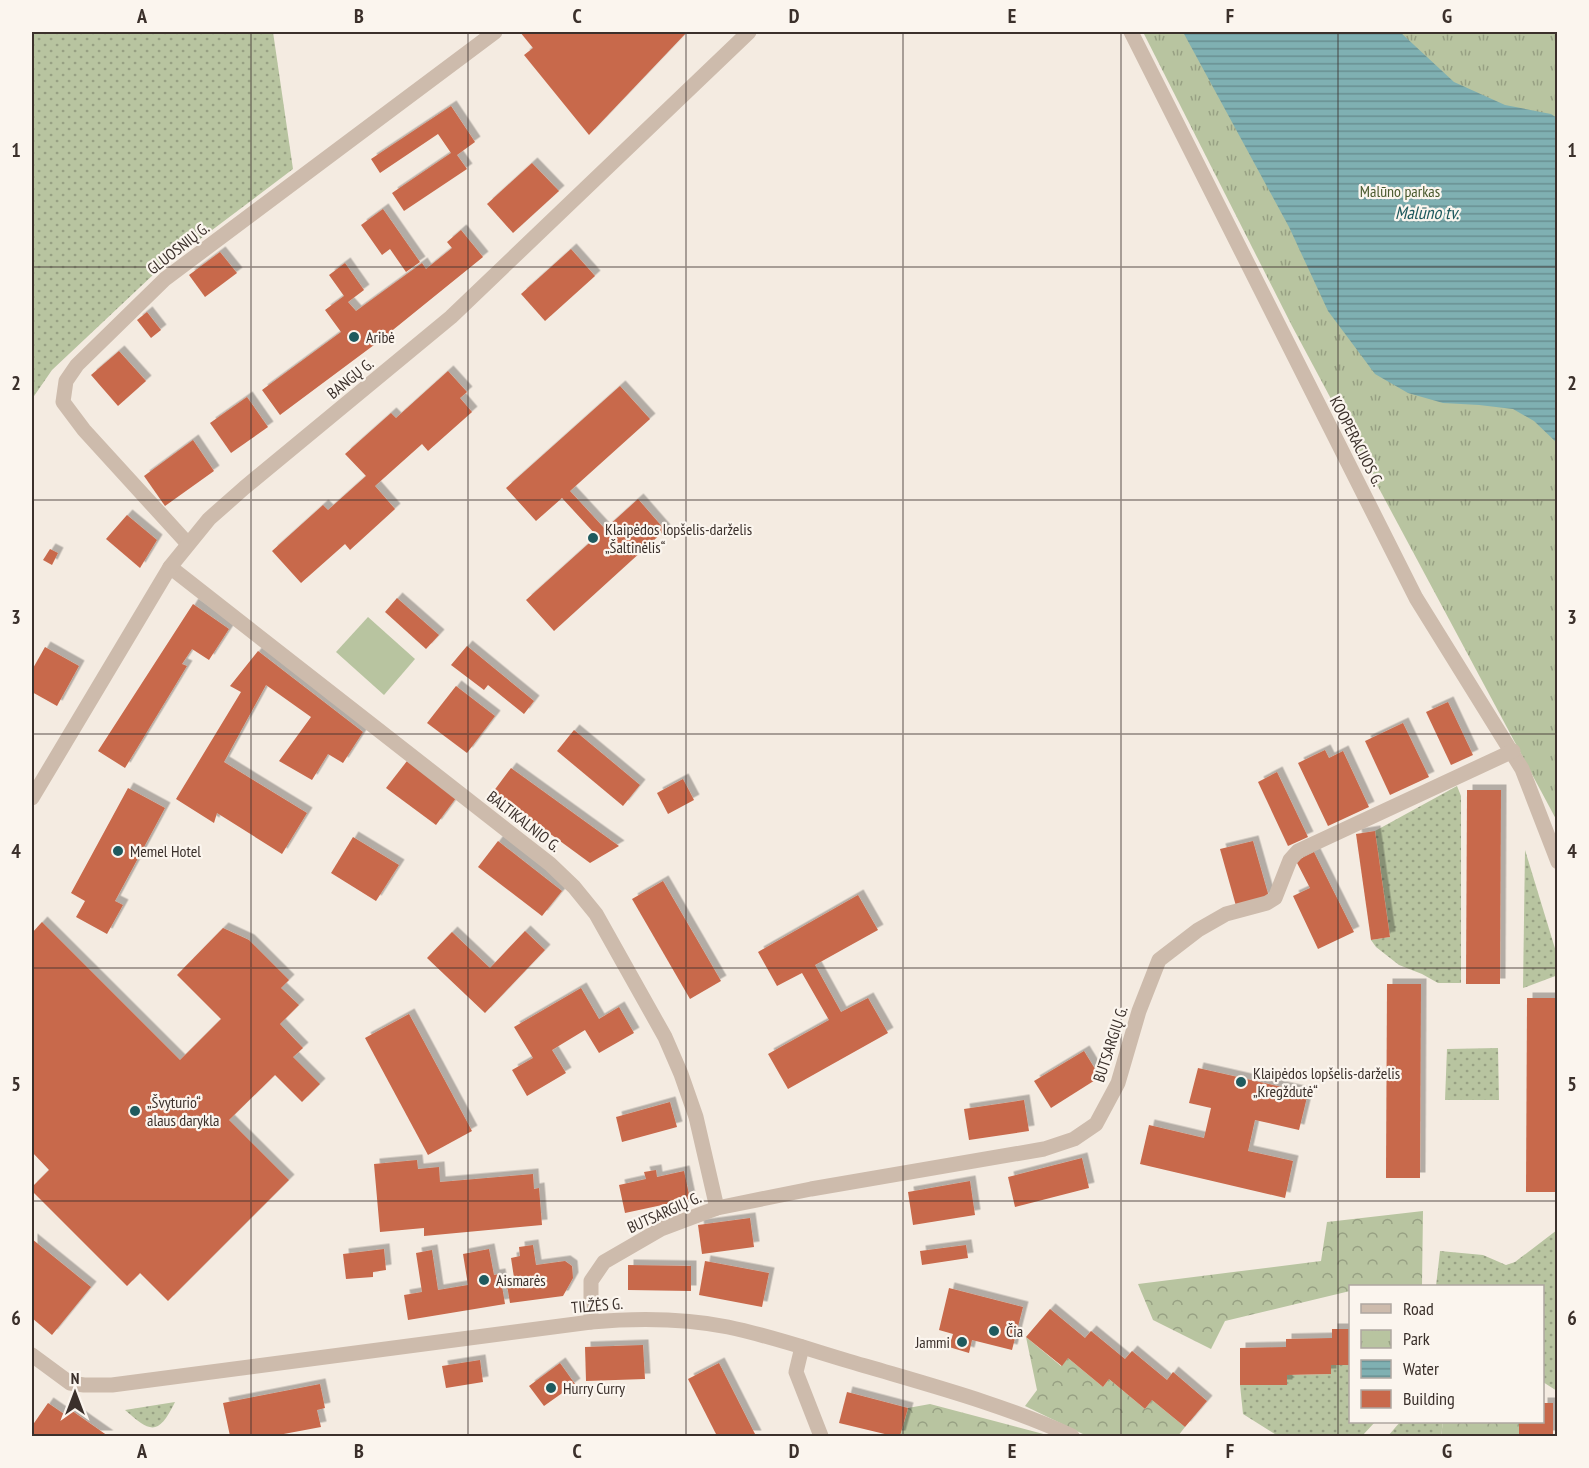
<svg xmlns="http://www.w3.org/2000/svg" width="1589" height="1468" viewBox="0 0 1589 1468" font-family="'PT Sans Narrow',sans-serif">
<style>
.grass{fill:url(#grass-dots)}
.forest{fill:url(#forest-crowns)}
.park{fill:url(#park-tufts)}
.pitch{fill:#b8c4a0}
.water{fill:url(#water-rules)}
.building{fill:#c8694b;filter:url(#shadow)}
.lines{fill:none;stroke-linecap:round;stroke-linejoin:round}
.minor{stroke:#cdbbac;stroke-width:15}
.grid{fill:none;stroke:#3b302b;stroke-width:1.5;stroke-opacity:0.55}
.poi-dot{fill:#1f5a5e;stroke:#fbf5ee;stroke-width:2}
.labels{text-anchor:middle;stroke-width:4.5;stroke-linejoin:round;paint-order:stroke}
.park-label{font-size:16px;fill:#4a5a2e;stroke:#fbf5ee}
.street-label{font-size:16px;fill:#3b302b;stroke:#fbf5ee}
.poi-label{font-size:16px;fill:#3b302b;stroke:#fbf5ee;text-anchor:start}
.water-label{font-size:18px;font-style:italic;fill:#1f5a5e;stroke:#fbf5ee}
.neatline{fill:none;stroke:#3b302b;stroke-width:2}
.grid-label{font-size:20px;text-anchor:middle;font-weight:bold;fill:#3b302b}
</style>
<defs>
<pattern id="grass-dots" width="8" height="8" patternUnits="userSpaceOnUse" patternTransform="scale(1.5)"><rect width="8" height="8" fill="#b8c4a0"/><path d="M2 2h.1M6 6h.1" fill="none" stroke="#97a083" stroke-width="1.8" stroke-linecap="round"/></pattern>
<pattern id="forest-crowns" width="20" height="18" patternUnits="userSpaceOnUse" patternTransform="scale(1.5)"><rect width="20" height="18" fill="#b8c4a0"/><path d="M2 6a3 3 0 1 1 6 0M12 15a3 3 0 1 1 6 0" fill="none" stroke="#97a083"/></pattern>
<pattern id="park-tufts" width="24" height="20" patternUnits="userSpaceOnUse" patternTransform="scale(1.5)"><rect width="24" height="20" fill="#b8c4a0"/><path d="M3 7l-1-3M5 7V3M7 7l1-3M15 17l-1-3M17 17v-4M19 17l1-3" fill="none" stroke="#97a083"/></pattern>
<pattern id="water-rules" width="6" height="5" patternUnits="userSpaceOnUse" patternTransform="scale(1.5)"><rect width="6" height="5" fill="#7fb0b2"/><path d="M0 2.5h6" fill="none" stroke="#699091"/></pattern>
<filter id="shadow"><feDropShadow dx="5.5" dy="-5.5" stdDeviation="0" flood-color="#0004"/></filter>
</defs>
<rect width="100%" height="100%" fill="#f4ebe1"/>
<!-- grass -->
<g class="grass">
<polygon points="32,32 273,32 293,169 155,273 52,370 32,399"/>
<polygon points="1457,786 1461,796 1461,983 1438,983 1422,974 1399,965 1376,947 1371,940 1390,937 1375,831"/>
<polygon points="1525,850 1557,955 1558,975 1523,988"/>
<polygon points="1498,1048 1499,1100 1445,1100 1447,1049"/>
<polygon points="1557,1230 1557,1391 1543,1382 1542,1286 1436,1286 1440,1251 1483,1255 1506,1265 1515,1262"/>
<polygon points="1331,1365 1350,1365 1350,1422 1375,1422 1362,1436 1278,1436 1243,1414 1240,1385 1286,1385 1287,1375 1331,1374"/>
<path d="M175,1402C158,1437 150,1432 125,1410Z"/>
<polygon points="1400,1422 1443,1422 1441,1436 1388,1436"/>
</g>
<!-- forest -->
<g class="forest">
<polygon points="1423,1211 1422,1286 1350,1286 1350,1291 1225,1321 1211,1349 1153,1320 1138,1284 1321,1261 1327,1222"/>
<polygon points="1026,1337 1061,1366 1068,1358 1103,1387 1109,1379 1145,1409 1152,1400 1185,1427 1178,1436 1087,1436 1025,1406 1037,1390"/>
<polygon points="930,1404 1051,1436 900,1436 908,1408"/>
<polygon points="1443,1422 1519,1422 1519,1436 1441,1436"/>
</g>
<!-- park -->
<polygon class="park" points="1143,32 1557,32 1557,821 1292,326"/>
<!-- pitch -->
<polygon class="pitch" points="368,617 415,659 384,695 336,652"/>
<!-- water -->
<polygon class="water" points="1183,32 1400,32 1454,82 1505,105 1551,114 1557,118 1557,443 1534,421 1513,409 1479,405 1443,403 1408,393 1375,374 1328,311 1289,227"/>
<!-- building -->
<g class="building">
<polygon points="520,32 687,32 589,135 524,55 533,48"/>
<polygon points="451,106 475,142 457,155 467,169 404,211 392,193 451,153 438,134 380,173 371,159"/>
<polygon points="532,163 559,191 513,233 487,204"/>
<polygon points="383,209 420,262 406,272 390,249 382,255 361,225"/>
<polygon points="461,230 483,257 378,342 280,415 262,390 341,332 325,310 344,296 329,275 345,263 364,290 348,302 356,311 422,263 426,269 452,248 447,242"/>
<polygon points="571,249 595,276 545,321 521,294"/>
<polygon points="220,252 237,273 205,297 189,275"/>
<polygon points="147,312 161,330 151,338 137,320"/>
<polygon points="119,351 146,381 118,406 91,375"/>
<polygon points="448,371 467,392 460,398 472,412 428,451 422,444 375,486 395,509 350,550 345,544 301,583 272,551 323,505 328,510 366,476 345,454 391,413 396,418"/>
<polygon points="620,386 650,419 570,491 605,529 638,499 665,530 554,631 526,600 597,536 562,498 536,521 506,488"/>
<polygon points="247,397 268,427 231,453 210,423"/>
<polygon points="193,440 214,471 165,506 144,476"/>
<polygon points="127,515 157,540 140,568 106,539"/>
<polygon points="50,549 58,553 52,565 43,560"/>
<polygon points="397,598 439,635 426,649 385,612"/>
<polygon points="193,604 229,629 209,660 192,649 182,664 187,666 125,768 98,751"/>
<polygon points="467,646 534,701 524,714 488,685 484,690 451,665"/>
<polygon points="45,647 79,666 57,706 32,692 32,670"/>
<polygon points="258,651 363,732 343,763 328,754 312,780 279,761 311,717 266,685 224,762 307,813 282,854 217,813 214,823 176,799 241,692 230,686"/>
<polygon points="456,686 495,716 467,753 427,723"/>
<polygon points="1448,702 1473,755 1451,765 1426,712"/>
<polygon points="1403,723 1429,777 1390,795 1365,741"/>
<polygon points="574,730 640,785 623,806 557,751"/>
<polygon points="1325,750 1329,758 1343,751 1369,807 1328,826 1298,763"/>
<polygon points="407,761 456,798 436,825 386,788"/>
<polygon points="511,768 619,846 590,863 493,792"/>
<polygon points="1277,772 1308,837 1288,846 1258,782"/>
<polygon points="683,779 694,800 668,814 657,793"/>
<polygon points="128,788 165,808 115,901 123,905 107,934 76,917 85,901 71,893"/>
<polygon points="1467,790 1501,790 1500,984 1466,984"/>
<polygon points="1375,831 1390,937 1371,940 1356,834"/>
<polygon points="353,837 399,865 376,901 331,873"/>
<polygon points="498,841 562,891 542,916 478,867"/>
<polygon points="1253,841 1269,897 1236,906 1220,849"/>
<polygon points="1314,852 1354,932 1318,949 1293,896 1310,888 1296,861"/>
<polygon points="663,881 721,981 690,999 632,899"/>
<polygon points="858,895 878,930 815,965 841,1012 868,998 888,1033 788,1089 768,1054 829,1020 802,973 777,986 758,952"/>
<polygon points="42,922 180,1060 221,1019 177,975 223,928 249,940 289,980 281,988 299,1005 280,1024 303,1048 293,1057 320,1084 302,1102 275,1075 229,1120 289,1180 168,1301 140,1273 127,1286 32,1191 32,1187 49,1170 32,1152 32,933"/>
<polygon points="525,931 545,950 485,1013 427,958 452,932 490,968"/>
<polygon points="1387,984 1421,984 1420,1178 1386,1178"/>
<polygon points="581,988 599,1019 619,1007 634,1033 599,1053 585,1030 552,1050 566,1073 527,1096 512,1070 533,1058 514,1027"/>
<polygon points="1527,998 1558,998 1558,1192 1526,1192"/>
<polygon points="409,1014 472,1131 428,1155 365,1038"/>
<polygon points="1084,1051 1100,1077 1051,1108 1034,1081"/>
<polygon points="1198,1068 1308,1093 1299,1130 1255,1120 1248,1151 1293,1161 1285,1198 1140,1164 1149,1125 1204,1138 1211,1108 1189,1103"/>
<polygon points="1024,1100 1029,1131 969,1140 964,1109"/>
<polygon points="670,1102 677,1127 622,1142 616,1117"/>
<polygon points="1082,1158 1089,1188 1015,1207 1008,1177"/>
<polygon points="417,1160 418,1169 439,1167 440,1182 533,1174 534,1189 539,1188 542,1225 424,1236 424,1228 380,1232 374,1164"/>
<polygon points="656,1170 657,1177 684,1171 690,1199 625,1213 619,1185 646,1179 644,1172"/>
<polygon points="970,1181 975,1215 913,1225 908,1192"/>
<polygon points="750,1218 754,1247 702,1254 698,1225"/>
<polygon points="32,1239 91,1287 52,1335 32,1318"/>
<polygon points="533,1245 536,1265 565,1261 572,1266 573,1278 563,1296 510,1303 507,1285 515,1284 511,1258 520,1256 519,1247"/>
<polygon points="966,1245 968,1258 922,1265 920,1251"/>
<polygon points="384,1249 386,1270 373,1272 373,1277 346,1279 343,1254"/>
<polygon points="489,1249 494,1275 500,1274 505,1304 408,1320 404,1295 422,1292 416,1253 432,1250 438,1290 468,1285 463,1254"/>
<polygon points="705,1261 769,1273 762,1307 699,1295"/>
<polygon points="628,1265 691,1266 691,1291 628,1290"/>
<polygon points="949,1288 1023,1307 1012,1350 972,1340 969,1353 949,1347 953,1334 939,1330"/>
<polygon points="1050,1309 1085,1338 1091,1331 1125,1359 1132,1351 1167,1380 1173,1372 1207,1401 1185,1427 1152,1400 1145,1409 1109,1379 1103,1387 1068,1358 1062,1366 1026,1337"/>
<polygon points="1332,1329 1350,1329 1350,1365 1331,1365 1331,1374 1287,1375 1287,1385 1240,1385 1240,1348 1286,1347 1286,1339 1332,1338"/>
<polygon points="643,1345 645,1379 586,1381 585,1347"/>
<polygon points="480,1360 483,1382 446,1388 442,1366"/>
<polygon points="560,1363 575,1384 544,1406 529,1386"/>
<polygon points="719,1363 756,1436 717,1436 688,1379"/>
<polygon points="320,1384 325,1408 317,1410 321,1427 273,1436 230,1436 223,1403"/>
<polygon points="847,1392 908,1408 900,1436 893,1436 839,1423"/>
<polygon points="48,1403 64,1414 68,1408 108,1436 32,1436 32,1426"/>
<polygon points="1542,1403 1553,1403 1553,1436 1519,1436 1519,1422 1542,1422"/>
</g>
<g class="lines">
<!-- minor -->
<g class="minor">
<polyline points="1131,32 1416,598 1522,769 1558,862"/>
<polyline points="188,544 84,430 63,402 66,381 77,365 165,279 495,32"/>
<polyline points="170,567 550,864 574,887 596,914 665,1037 681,1074 696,1117 717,1208"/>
<polyline points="32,798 170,567 209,519 244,488 451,317 749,32"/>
<polyline points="591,1322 591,1281 604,1262 661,1229 717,1208 811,1189 1044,1149 1074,1139 1096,1124 1118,1083 1139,1011 1159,960 1198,930 1226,914 1267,903 1275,898 1290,860 1298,851 1513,751"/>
<polyline points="802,1347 796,1372 821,1436"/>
<path d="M32,1355L70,1383L84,1385H112L591,1322C637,1318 683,1318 728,1327C776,1337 822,1354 869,1367C937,1387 1007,1406 1072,1436"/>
</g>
</g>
<!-- grid -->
<path class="grid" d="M251,32V1436M468,32V1436M686,32V1436M903,32V1436M1121,32V1436M1338,32V1436M32,267H1558M32,500H1558M32,734H1558M32,968H1558M32,1201H1558"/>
<!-- markers -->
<g class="poi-dot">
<circle cx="354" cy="337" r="6"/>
<circle cx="593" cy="538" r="6"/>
<circle cx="118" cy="851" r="6"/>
<circle cx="1241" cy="1082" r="6"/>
<circle cx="135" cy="1111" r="6"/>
<circle cx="484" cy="1280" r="6"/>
<circle cx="994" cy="1331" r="6"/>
<circle cx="962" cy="1342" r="6"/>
<circle cx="551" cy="1388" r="6"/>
</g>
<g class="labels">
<!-- park labels -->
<g class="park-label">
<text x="1400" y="197">Malūno parkas</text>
</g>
<!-- street labels -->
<g class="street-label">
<text transform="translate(178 248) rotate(-38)" y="6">GLUOSNIŲ G.</text>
<text transform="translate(350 378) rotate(-39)" y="6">BANGŲ G.</text>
<text transform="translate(1357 441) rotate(63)" y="6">KOOPERACIJOS G.</text>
<text transform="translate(524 821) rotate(38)" y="6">BALTIKALNIO G.</text>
<text transform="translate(1110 1044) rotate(-72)" y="6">BUTSARGIŲ G.</text>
<text transform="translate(664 1212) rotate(-24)" y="6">BUTSARGIŲ G.</text>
<text transform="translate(597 1305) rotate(-5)" y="6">TILŽĖS G.</text>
</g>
<!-- poi labels -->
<g class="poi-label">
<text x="366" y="343">Aribė</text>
<text x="605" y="535">Klaipėdos lopšelis-darželis<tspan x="605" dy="18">„Šaltinėlis“</tspan></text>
<text x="130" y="857">Memel Hotel</text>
<text x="1253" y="1079">Klaipėdos lopšelis-darželis<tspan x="1253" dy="18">„Kregždutė“</tspan></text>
<text x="147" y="1108">„Švyturio“<tspan x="147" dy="18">alaus darykla</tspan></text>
<text x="496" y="1286">Aismarės</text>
<text x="1006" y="1337">Čia</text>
<text x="950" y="1348" text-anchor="end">Jammi</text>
<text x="563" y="1394">Hurry Curry</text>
</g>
<!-- water labels -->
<g class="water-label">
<text x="1427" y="219">Malūno tv.</text>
</g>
</g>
<!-- border -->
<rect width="1589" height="1468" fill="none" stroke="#fbf5ee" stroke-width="66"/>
<!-- legend -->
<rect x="1349" y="1285" width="195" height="138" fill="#fbf5ee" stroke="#aea6a0" stroke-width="1.5"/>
<rect x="1361" y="1304" width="30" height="9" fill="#cdbbac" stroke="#aea6a0" stroke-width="1.5"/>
<text x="1403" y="1315" font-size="18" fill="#3b302b">Road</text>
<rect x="1361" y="1330" width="30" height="18" fill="url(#park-tufts)" stroke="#aea6a0" stroke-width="1.5"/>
<text x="1403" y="1345" font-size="18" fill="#3b302b">Park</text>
<rect x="1361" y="1360" width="30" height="18" fill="url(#water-rules)" stroke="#aea6a0" stroke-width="1.5"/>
<text x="1403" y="1375" font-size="18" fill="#3b302b">Water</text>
<rect x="1361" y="1390" width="30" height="18" fill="#c8694b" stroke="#aea6a0" stroke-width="1.5"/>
<text x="1403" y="1405" font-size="18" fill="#3b302b">Building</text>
<!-- north arrow -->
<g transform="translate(75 1393)" stroke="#fbf5ee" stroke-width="4.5" paint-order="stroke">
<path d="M0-4.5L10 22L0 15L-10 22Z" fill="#3b302b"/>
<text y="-9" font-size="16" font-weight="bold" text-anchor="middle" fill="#3b302b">N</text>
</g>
<rect x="33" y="33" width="1523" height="1402" class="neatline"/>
<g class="grid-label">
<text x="142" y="23">A</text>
<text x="359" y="23">B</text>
<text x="577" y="23">C</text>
<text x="794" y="23">D</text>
<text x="1012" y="23">E</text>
<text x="1230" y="23">F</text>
<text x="1447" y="23">G</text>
<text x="16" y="157">1</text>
<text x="1572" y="157">1</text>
<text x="16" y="390">2</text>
<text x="1572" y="390">2</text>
<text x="16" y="624">3</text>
<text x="1572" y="624">3</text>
<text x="16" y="858">4</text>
<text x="1572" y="858">4</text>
<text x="16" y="1091">5</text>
<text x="1572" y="1091">5</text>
<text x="16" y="1325">6</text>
<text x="1572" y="1325">6</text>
<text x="142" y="1458">A</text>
<text x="359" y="1458">B</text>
<text x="577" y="1458">C</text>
<text x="794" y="1458">D</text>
<text x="1012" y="1458">E</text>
<text x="1230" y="1458">F</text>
<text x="1447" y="1458">G</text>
</g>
</svg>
